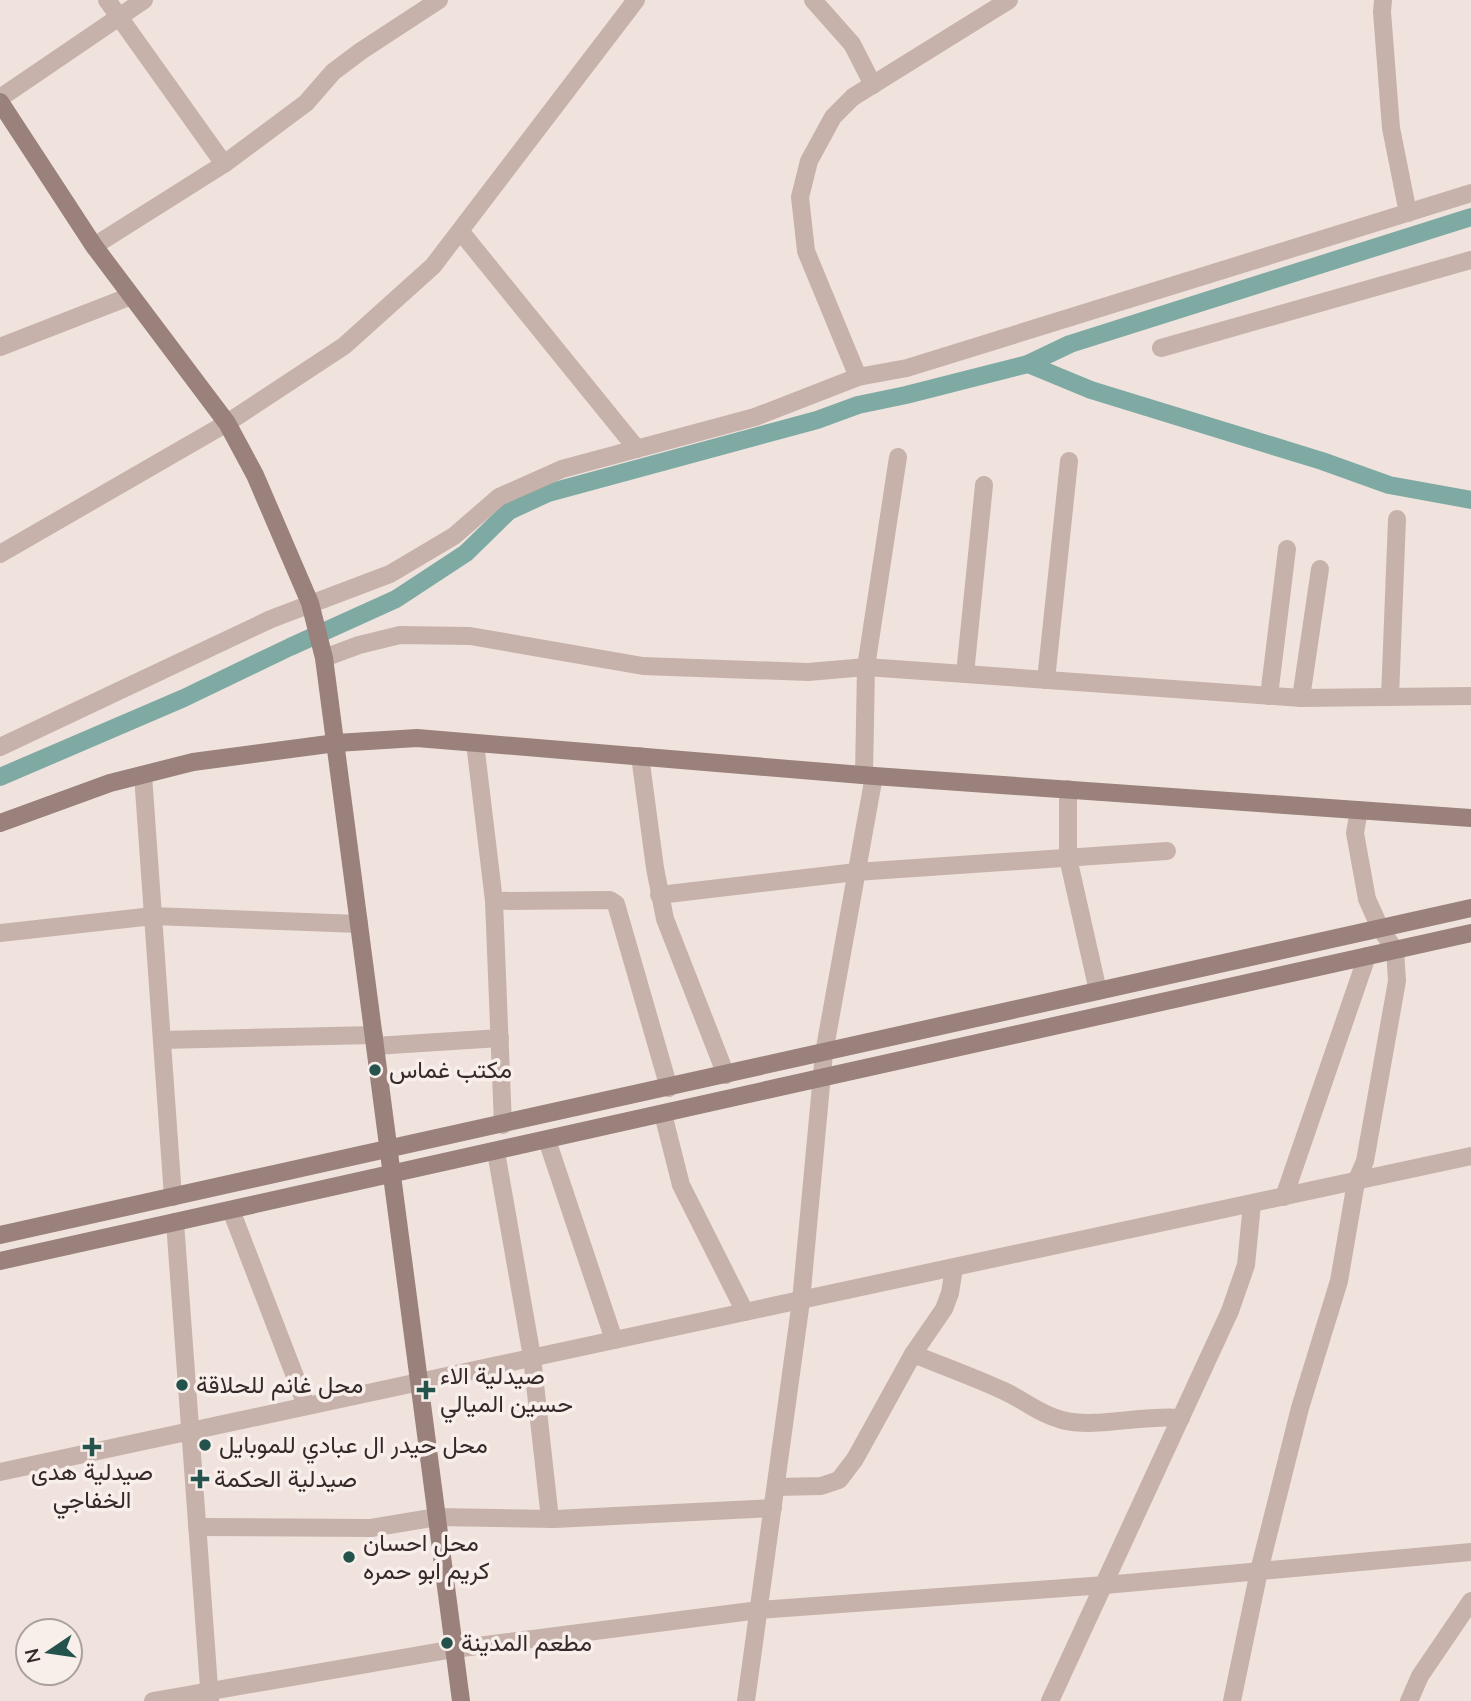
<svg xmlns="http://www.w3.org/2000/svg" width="1471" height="1701" viewBox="0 0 1471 1701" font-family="'Nunito Sans',Vazirmatn,sans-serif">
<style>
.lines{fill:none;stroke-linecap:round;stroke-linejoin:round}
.canal{stroke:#7faaa3;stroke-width:18}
.street{stroke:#c7b2ab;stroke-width:18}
.secondary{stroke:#9a817c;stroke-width:18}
.poi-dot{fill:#23534c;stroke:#f8eeea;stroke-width:2.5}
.labels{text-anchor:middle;stroke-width:7;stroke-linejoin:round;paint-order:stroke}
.poi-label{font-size:24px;fill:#352a29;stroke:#f8eeea;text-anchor:start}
</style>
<rect width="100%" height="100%" fill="#f0e3de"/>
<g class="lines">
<!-- canal -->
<g class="canal">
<polyline points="1028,364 1091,390 1322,461 1389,485 1471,500"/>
<polyline points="0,777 184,698 290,647 396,599 466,553 509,511 548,493 817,420 858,405 906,395 1028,364 1070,344 1471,217"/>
</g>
<!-- street -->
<g class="street">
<polyline points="107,0 224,164"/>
<polyline points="813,0 852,44 873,85"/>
<polyline points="1383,0 1382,12 1391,128 1408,213"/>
<polyline points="0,98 144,0"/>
<polyline points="461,232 637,449"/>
<polyline points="94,246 224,164 306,103 333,72 361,51 439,0"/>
<polyline points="0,347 131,296"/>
<polyline points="1161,348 1471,260"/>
<polyline points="858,377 806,251 800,197 809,161 833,117 853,97 1009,0"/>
<polyline points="0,554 227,423 344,346 433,266 636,0"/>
<polyline points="324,658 359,645 400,635 470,636 643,666 808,672 866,667 1301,698 1471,696"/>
<polyline points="965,674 984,485"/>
<polyline points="1046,680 1069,461"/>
<polyline points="1269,696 1287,549"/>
<polyline points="1390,697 1397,519"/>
<polyline points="1301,698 1320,569"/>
<polyline points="475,743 494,901 503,1125"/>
<polyline points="0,747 271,619 390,574 454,536 499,497 562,469 755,417 858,377 907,368 1471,193"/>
<polyline points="640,756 655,868 665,919 726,1075"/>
<polyline points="143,775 173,1197"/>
<polyline points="864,775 866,667 898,457"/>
<polyline points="1068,789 1068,858 1098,991"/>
<polyline points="659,895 856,872 1167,851"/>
<polyline points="494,901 610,900 616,904 669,1088"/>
<polyline points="0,933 153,916 359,924"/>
<polyline points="162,1040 374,1035"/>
<polyline points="375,1046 500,1038"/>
<polyline points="663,1114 681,1185 745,1312"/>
<polyline points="547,1140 614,1340"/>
<polyline points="496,1152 532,1357 550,1519"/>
<polyline points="1284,1197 1367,956"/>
<polyline points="231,1210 306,1405"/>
<polyline points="175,1222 210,1701"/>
<path d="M913,1354C943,1366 974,1377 1004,1391C1024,1400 1039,1414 1062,1420C1097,1429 1143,1414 1181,1418"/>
<polyline points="0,1472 1471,1156"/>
<polyline points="776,1487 821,1486 839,1480 855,1459 913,1354 944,1309 950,1293 954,1268"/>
<polyline points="197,1527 371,1528 437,1517 555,1519 773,1508"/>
<polyline points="153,1701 454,1649 759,1610 1105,1585 1471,1552"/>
<polyline points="746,1701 801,1301 824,1053 874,776"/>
<polyline points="1050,1701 1230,1311 1246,1265 1252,1204"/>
<polyline points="1232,1701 1259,1571 1300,1408 1339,1281 1356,1182 1365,1161 1397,981 1395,950 1380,928 1367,899 1355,833 1359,810"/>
<polyline points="1409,1701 1420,1676 1471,1601"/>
</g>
<!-- secondary -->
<g class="secondary">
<polyline points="0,102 94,246 227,423 255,475 310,603 324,658 461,1701"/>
<polyline points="0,823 110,783 193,762 336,743 417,738 874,776 1471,818"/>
<polyline points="0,1235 1471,908"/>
<polyline points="0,1261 1471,933"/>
</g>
</g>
<!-- markers -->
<g class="poi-dot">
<circle cx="375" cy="1070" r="7"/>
<circle cx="182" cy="1385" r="7"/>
<path d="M422.5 1379.5h7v7h7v7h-7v7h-7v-7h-7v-7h7z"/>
<circle cx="205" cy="1445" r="7"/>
<path d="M88.5 1436.5h7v7h7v7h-7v7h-7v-7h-7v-7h7z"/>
<path d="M196.5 1468.5h7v7h7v7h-7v7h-7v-7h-7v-7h7z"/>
<circle cx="349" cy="1557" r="7"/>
<circle cx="447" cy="1643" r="7"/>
</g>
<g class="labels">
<!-- poi labels -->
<g class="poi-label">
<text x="389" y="1078">مكتب غماس</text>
<text x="440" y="1384">صيدلية الاء<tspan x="440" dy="28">حسين الميالي</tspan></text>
<text x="196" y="1393">محل غانم للحلاقة</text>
<text x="219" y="1453">محل حيدر ال عبادي للموبايل</text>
<text x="92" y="1480" text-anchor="middle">صيدلية هدى<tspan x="92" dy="28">الخفاجي</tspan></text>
<text x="214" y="1487">صيدلية الحكمة</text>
<text x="363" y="1551">محل احسان<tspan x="363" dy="28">كريم ابو حمره</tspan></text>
<text x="461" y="1651">مطعم المدينة</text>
</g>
</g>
<!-- north arrow -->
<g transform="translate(49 1652) rotate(257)"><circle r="33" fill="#f8eeea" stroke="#aaa09d" stroke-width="2"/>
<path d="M0-5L12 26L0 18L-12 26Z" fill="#23534c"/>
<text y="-10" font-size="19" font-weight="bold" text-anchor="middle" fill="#352a29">N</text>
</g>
</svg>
